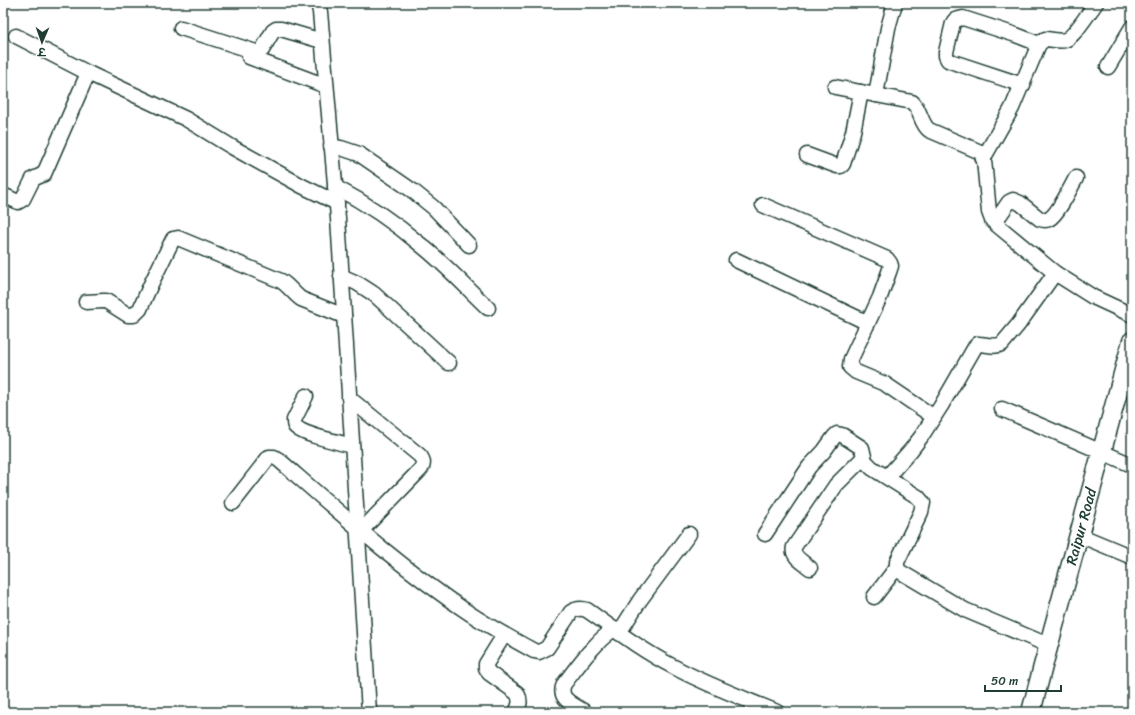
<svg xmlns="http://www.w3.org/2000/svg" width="1135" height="715" viewBox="0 0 1135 715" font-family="Sriracha,'Playpen Sans Deva',sans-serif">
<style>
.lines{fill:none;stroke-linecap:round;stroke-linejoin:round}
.minor-casing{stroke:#1f3d34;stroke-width:17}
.major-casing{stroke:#1f3d34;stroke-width:21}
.minor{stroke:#fff;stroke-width:14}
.major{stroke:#fff;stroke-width:18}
.labels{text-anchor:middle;stroke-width:3;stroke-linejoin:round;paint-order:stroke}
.street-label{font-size:15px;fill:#1f3d34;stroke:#fff}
</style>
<rect width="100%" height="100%" fill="#fff"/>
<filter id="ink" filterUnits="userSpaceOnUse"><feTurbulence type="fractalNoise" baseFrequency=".025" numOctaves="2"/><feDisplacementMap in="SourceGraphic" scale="8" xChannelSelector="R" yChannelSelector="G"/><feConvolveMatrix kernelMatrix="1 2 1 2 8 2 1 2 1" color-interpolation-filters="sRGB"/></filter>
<g filter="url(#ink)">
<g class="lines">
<!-- minor casing -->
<g class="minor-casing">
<g id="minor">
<polyline points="318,3 320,12 338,218 369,712"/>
<polyline points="181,28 256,52 259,52 262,50 273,31 276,29 281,29 322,41"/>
<polyline points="16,36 88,73 186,119 232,147 302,186 337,203"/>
<polyline points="249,57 326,86"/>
<polyline points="1108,67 1132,27"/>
<polyline points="1023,85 953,62 948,60 946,56 946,52 953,23 955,20 963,18 1016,35 1039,44"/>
<path d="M835,87L912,102C921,109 920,123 929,130L978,151L981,153L984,160L989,212L992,220L997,225L1055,273L1093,297L1132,315"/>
<polyline points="876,95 888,28 895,3"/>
<polyline points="331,146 341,148 359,154 413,191 434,208 469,245"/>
<polyline points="807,155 837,166 841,166 843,164 853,132 861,92"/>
<path d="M983,159L1012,108L1039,44L1045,39C1052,39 1059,42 1065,40C1073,38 1090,11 1096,3"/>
<path d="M335,187C366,203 394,222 421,245C445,264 466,287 488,308"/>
<polyline points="3,195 18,202 23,199 33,179 44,174 88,73"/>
<polyline points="763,205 887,259 890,263 891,266 889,272 880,297 851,359 850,367 856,372 885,384 934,417"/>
<path d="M995,222L1009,202L1013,200L1020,203L1040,219C1043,220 1046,221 1049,219C1058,214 1071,187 1076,178"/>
<polyline points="736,260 868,323"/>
<polyline points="341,276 357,283 374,294 449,363"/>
<path d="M86,302L103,301H106L128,315H134L140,309L151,284L173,239L178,238L281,281C289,286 293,293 301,299L344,316"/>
<path d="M306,396L294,420C294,424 294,426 297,428C307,436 339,442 352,446"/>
<path d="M349,398L419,455C424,460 424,465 420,470L361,531"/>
<polyline points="1002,409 1132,465"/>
<path d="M887,477L911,450L921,437L941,406L975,347L978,344C987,344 994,348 1002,344L1018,325L1055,273"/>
<path d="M233,503L269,457H274L279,460C340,513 401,568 469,613C490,627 512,639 534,651L539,652L547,648L571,612C577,608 581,608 587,610C615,630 643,651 674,667C707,685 743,698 777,712"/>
<polyline points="765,534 809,467 824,451 834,437 837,434 842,435 862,448 865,461 872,468 918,497 923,503 921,512 897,562 897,567 899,571 965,610 1048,645"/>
<polyline points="1079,535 1132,557"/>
<path d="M810,568C804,563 791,556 794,547L836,485L864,457"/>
<polyline points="874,597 897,567"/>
<polyline points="619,633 640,600 689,534"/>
<path d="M504,635L486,664V668L489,673L517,693C521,700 520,705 516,712"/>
<path d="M585,712C574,705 557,699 564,684C580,663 592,646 613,629"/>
</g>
</g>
<!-- major casing -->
<g class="major-casing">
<g id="major">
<path id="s1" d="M1031,712L1043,666L1132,341"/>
</g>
</g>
<!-- minor -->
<use href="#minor" class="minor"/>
<!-- major -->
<use href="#major" class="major"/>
</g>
</g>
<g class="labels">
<!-- street labels -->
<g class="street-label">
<text dy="5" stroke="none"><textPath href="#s1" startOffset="192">Raipur Road</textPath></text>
</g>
</g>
<!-- margin -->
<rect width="1135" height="715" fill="none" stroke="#fff" stroke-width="16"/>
<rect x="8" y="8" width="1119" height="699" fill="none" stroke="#1f3d34" stroke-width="1.5" filter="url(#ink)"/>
<!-- north arrow -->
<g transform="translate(42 42) rotate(182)" stroke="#ffffff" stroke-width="3" paint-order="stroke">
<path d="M0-3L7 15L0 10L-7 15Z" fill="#1f3d34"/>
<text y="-6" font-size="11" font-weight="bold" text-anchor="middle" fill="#1f3d34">उ</text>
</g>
<!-- scale -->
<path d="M985 685v6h76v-6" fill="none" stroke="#1f3d34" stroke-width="2"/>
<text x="991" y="685" font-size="12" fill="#1f3d34" stroke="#ffffff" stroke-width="3" paint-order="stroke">50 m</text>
</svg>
